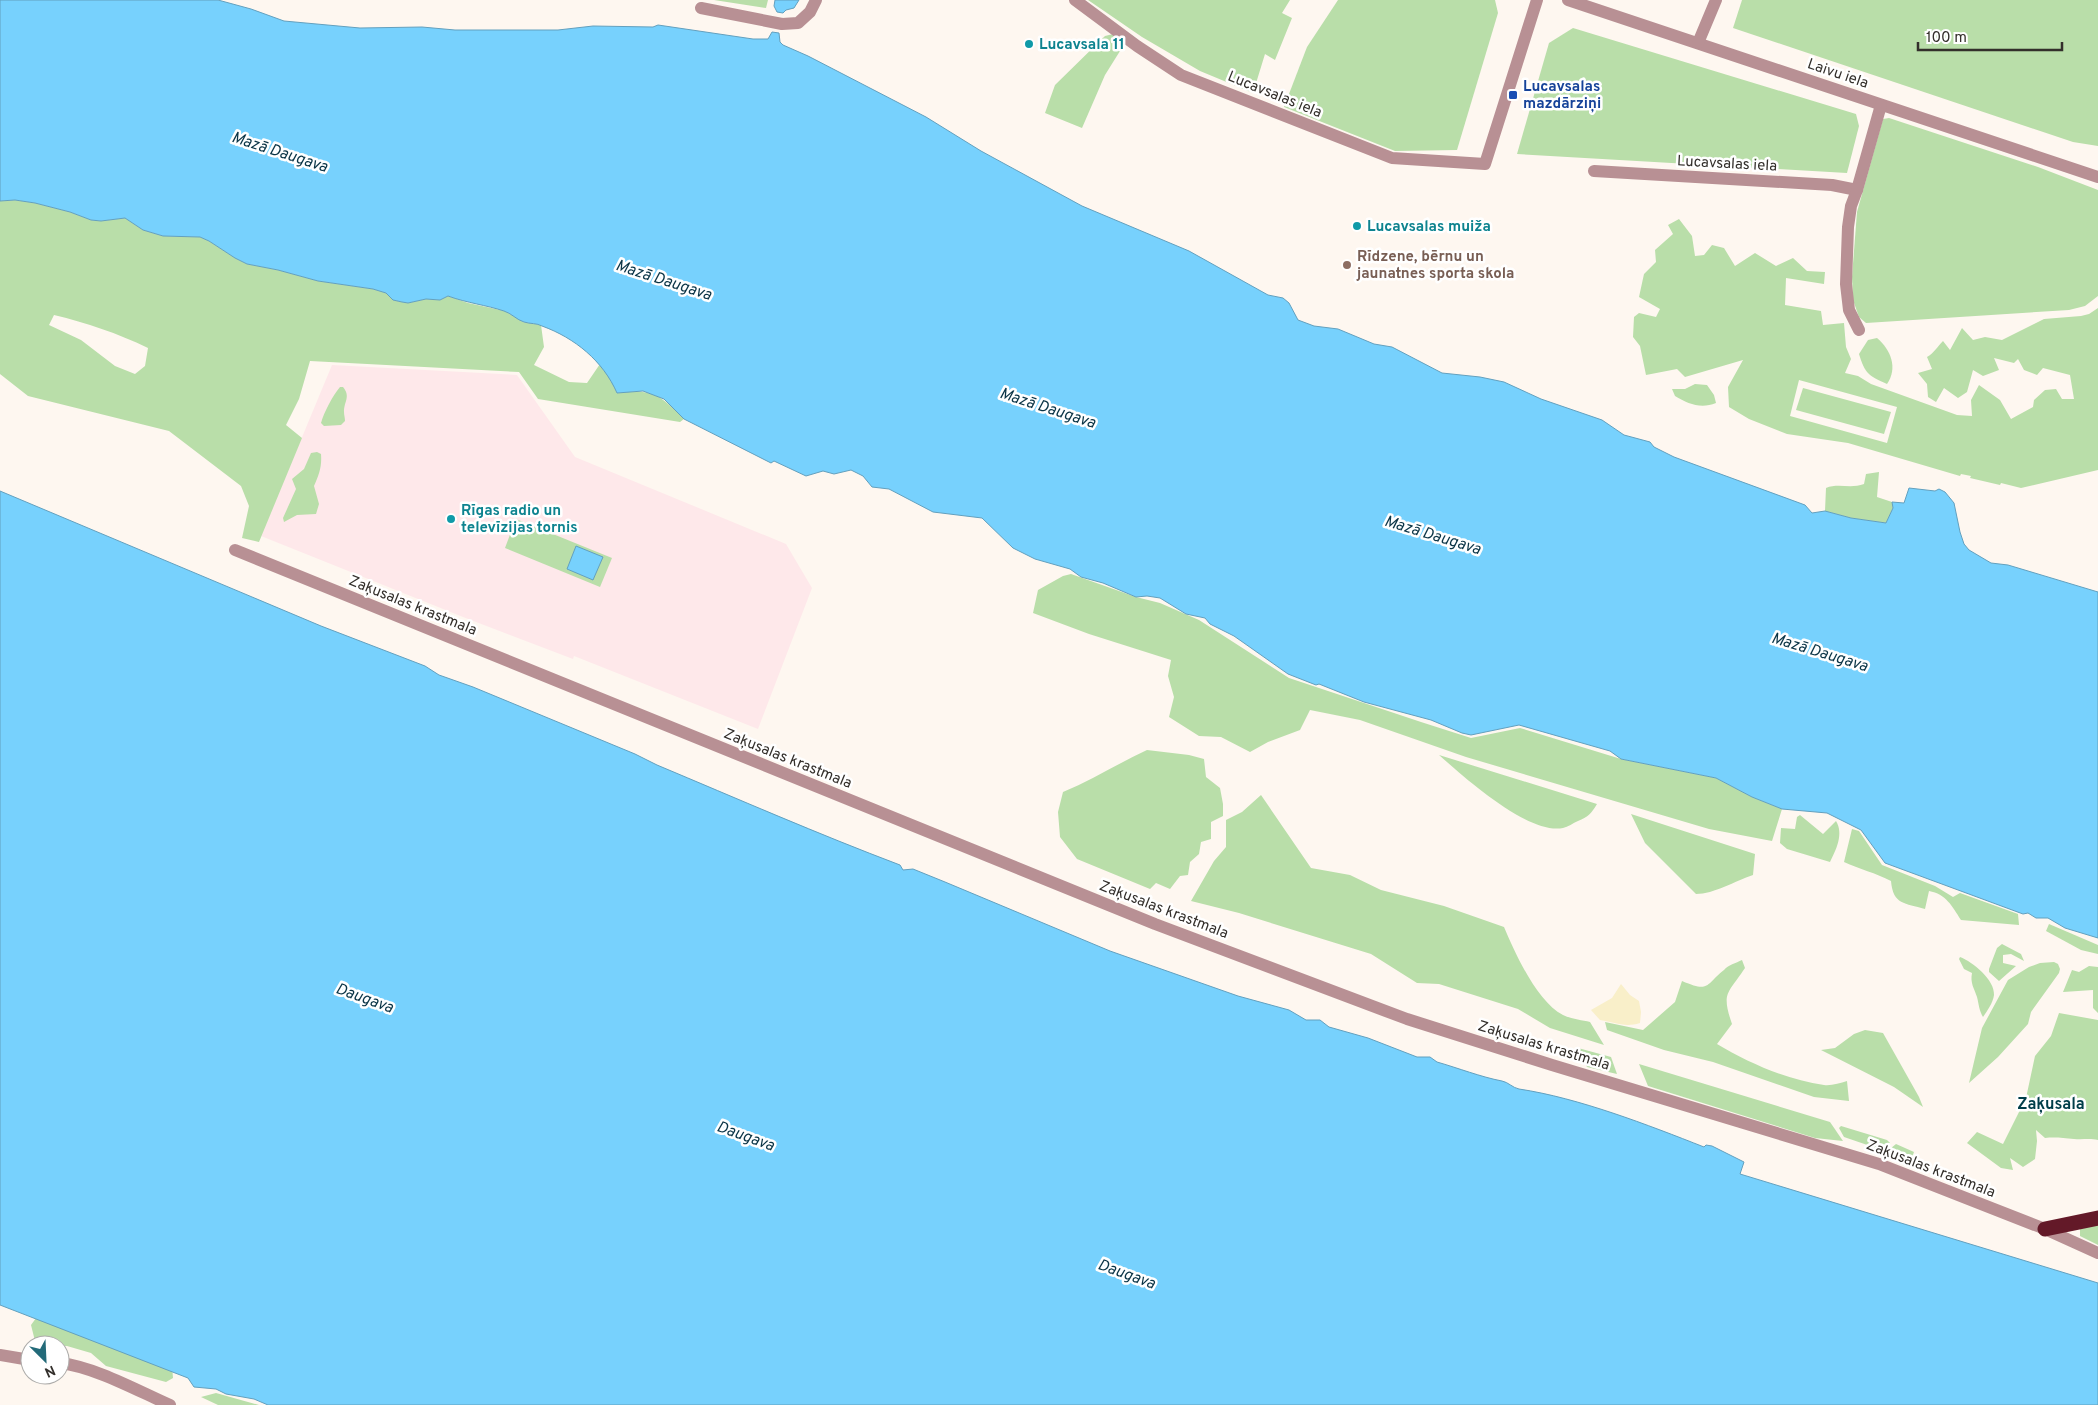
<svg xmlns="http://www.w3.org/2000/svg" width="2098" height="1405" viewBox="0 0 2098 1405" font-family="Overpass,sans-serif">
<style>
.commercial{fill:#fee8ea}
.green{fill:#b9dea9;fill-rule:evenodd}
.sand{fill:#f9efc9}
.water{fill:#77d1fd;stroke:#63a0be}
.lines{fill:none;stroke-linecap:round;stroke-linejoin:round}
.minor{stroke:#b89094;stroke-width:12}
.highway{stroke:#631928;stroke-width:15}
.culture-dot{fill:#0f9aa8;stroke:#fff;stroke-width:2}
.transit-dot{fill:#1a4fb4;stroke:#fff;stroke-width:2}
.education-dot{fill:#8d6e63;stroke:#fff;stroke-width:2}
.labels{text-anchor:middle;stroke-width:5;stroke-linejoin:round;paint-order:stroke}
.culture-label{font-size:15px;font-weight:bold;fill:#0d838f;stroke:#fff;text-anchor:start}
.street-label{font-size:15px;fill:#332f2b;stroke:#fff}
.transit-label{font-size:15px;font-weight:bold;fill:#164399;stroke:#fff;text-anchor:start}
.education-label{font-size:15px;font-weight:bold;fill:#785e54;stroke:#fff;text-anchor:start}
.water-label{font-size:16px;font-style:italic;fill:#0a3446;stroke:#fff}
.neighbourhood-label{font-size:16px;font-weight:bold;fill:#003e49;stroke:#fff}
</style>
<rect width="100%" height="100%" fill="#fef7f0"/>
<!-- commercial -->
<polygon class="commercial" points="332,365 517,375 575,457 786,544 812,588 758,729 574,656 573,659 463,617 261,536"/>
<!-- green -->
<g class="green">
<polygon points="714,0 768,0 766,8"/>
<polygon points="1088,0 1290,0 1282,13 1292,18 1275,60 1265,54 1253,93 1200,71 1142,37"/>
<polygon points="1338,0 1495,0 1498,13 1457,150 1395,151 1284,107 1307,47"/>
<polygon points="1742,0 2098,0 2098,146 2073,142 1733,28"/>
<polygon points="1573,28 1856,114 1859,126 1847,173 1517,154 1549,43"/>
<polygon points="1113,34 1125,43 1105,75 1082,128 1045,113 1055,85 1105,36"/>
<polygon points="1889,118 2038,167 2098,190 2098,296 2085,306 2069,310 1866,323 1859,317 1853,300 1852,277 1857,212 1883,119"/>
<path d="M15,200L35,203L70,212L91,220L101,221L125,218L143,230L163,236L200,237L209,241L235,258L247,264L278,270L318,281L373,289L386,293L393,300L402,302L408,303L426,299L440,300L448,296L468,303L505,311L523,322L541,325L544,347L534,365L569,382L587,383L600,364L610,377L617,393C653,389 659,394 684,419L680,422L538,399L519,372L310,361L299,399L286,425L302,438L259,542L242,538L249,506L241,486L169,431L28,396L0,374V201ZM54,315C87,323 117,333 148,348L145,366L135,374L115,366L81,340L49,325Z"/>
<path d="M1679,219L1692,236L1695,256L1704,255L1712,245L1724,248L1735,266L1755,253L1776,266L1793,258L1807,271L1825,272L1824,284L1786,278L1785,305L1821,311L1823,325L1844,323L1846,347L1851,359L1845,373L1858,376L1871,384L1957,415L1972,416L1971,400L1979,385L2000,400L2011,419L2033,407L2034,400L2045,390L2056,389L2062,399H2074L2070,375L2043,368L2037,375L2024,370L2018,359L2014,363L1994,358L1999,370L1983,376L1973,370L1967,392L1958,398L1944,388L1936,402L1928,397L1927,384L1918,373L1932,369L1927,357C1934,353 1937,347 1943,341L1950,350L1962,328L1973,340L1985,337L2002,340L2044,319L2081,316L2089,314L2098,308V470L2021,488L2001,483L2000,485L1970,478L1971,476L1961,474L1960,476L1848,443L1787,434L1749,419L1729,407L1728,387L1743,360L1685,377L1677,369L1646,375L1640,346L1633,337L1634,317L1639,313L1656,317L1660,309L1639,297L1644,274L1656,262L1655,250L1673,234L1668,225ZM1799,380L1897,407L1887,443L1790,416Z"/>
<path d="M1877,338C1891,350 1898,368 1887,384C1869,376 1865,374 1859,354L1868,340Z"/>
<path d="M1695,384L1707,385L1714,395L1716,403C1701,409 1688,404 1675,396L1672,389H1685Z"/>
<path d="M340,387H343C351,397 344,401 344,412C344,415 345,418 345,421L341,425L324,426L321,423C324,412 333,395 340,387Z"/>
<polygon points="1803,388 1891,412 1884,434 1796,410"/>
<path d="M317,452L321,454C322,467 319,475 314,486L319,504L316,514L297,515L284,522L283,518L296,489L292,479L304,469L311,453Z"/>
<path d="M1879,472L1877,497L1892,502L1893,508L1886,523L1851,518L1825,511L1826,488C1838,483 1851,489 1864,484L1866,474Z"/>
<polygon points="516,519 612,558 600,587 505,548"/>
<polygon points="1071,574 1136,597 1160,603 1199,620 1289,678 1421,722 1471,738 1520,728 1621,759 1716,778 1752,797 1782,809 1772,841 1709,829 1466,757 1360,720 1310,710 1300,730 1268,742 1250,752 1221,737 1199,736 1169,717 1174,697 1168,676 1171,660 1089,634 1033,613 1038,590 1063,576"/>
<path d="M1147,750L1189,755L1204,759L1206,777L1220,788L1223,804V816L1211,822V839L1201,842L1199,854L1190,862L1188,875L1180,876L1170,889L1156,883L1150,889L1077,859L1060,837L1058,812L1063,792C1092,780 1119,763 1147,750Z"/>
<path d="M1439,755L1597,804C1591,814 1588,817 1578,821C1573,823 1568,827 1563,828C1528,835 1464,777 1439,755Z"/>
<path d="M1261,795L1311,868L1350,875L1381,890L1444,906L1504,927C1515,953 1537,1002 1563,1015C1571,1019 1582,1020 1590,1022L1604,1045L1550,1028L1518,1009L1439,984L1417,983L1371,954L1239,913L1191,901L1214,861L1226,847V820L1242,812Z"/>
<path d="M1631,814L1755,854L1753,875C1735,881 1714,894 1696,894L1645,843Z"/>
<path d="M1800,815L1823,834L1836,821C1844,834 1836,850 1830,862L1787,849L1780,843L1781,828L1795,829L1797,817Z"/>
<path d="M1852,829L1859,831L1882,865L1935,886L1953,897L1960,893L2018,914L2019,925L1961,920C1952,906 1946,894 1929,891L1925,909C1905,903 1893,905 1891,881C1876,873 1859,869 1844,862Z"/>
<polygon points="2049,924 2098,945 2098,954 2081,950 2046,931"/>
<polygon points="2002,944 2021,954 2024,961 2011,954 2003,955 2003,963 2016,966 1999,981 1989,972 1989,969 1997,948"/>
<path d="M1960,957C1973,962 1995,980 1994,995C1993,1003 1987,1011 1983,1017C1979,1010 1979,1005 1977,997C1974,988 1970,983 1972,973L1964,969L1959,959Z"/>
<path d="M1742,960L1745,968C1728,994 1721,992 1732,1024L1717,1044C1749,1063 1787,1080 1824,1085C1831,1086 1840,1083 1847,1081L1849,1101L1814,1097L1713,1062L1664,1050L1607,1030L1605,1022L1643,1030L1675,1002L1682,981C1710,993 1705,985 1724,970C1728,965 1736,963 1742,960Z"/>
<polygon points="2054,962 2058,964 2060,969 2059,973 2031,1012 2028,1024 1998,1057 1969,1083 1982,1028 2008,980 2029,967 2040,963"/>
<polygon points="2089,966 2098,967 2098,1013 2093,1008 2093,990 2063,992 2072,970 2079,972"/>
<path d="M2059,1013L2098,1020V1140C2089,1138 2083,1140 2074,1139C2063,1138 2055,1137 2045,1138L2036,1130L2037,1141L2035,1159L2023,1167L2010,1158L2013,1170L2001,1168L1967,1143L1977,1132L2003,1144L2026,1098L2035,1056L2051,1036Z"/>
<polygon points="1865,1030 1883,1033 1919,1097 1923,1107 1894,1087 1821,1050 1835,1048 1854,1034"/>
<polygon points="1578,1048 1611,1057 1617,1074 1587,1067"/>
<polygon points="1639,1064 1830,1122 1843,1141 1815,1138 1648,1086"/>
<polygon points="1841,1126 1887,1140 1890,1143 1879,1149 1844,1137 1839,1128"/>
<polygon points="1896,1144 1914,1152 1909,1165 1885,1153"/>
<polygon points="2098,1225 2098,1245 2080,1236 2080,1229"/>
<polygon points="39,1314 172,1366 173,1378 166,1382 106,1366 91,1353 67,1346 36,1345 31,1325"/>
<polygon points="216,1393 259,1405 218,1405 201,1397"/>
</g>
<!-- sand -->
<path class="sand" d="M1621,984L1630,995L1639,1001L1641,1012L1640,1023C1624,1028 1615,1022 1600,1020L1591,1010L1612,998Z"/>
<!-- water -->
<g class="water">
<path d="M0,0H218L251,9L284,21L360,28L422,27L455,30H558L593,26L653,27L658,25L753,39H768L772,32L779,33L780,42L783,45L808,56L926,117L981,151L1082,206L1189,251L1268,295L1283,298L1289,303L1298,320L1314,326L1338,329L1374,344L1392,347L1442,373L1480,377L1504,382L1541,399L1602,420L1624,435L1650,442L1654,447L1674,457L1805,505L1812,513L1825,511L1851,518L1886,523L1893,508L1892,502L1904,503L1909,488L1935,491L1939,489L1945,492L1954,503L1960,532L1964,544L1969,550L1991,563L2008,565L2098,592V938L2065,928L2048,918H2036L2028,913L2023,914L1885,863L1861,830L1827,813L1782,809L1752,797L1716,778L1621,759L1610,751L1519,725L1471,735L1462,733L1431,720L1364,702L1319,684L1316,685L1288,674L1234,636L1210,624L1205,618L1186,614L1160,598L1147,596L1136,597L1103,583L1081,577L1070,569L1035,559L1013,548L982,518L933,512L889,489L872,487L863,476L851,470L834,474L823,471L806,476L774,461L771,463L684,419L664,399L643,391L617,393C603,361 575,338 542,326C537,323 530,324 524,322C517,320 511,313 504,311C486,305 467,303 448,296L440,300L426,299L408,303L402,302L393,300L386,293L373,289L318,281L278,270L247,264L235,258L209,241L200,237L163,236L143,230L125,218L101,221L91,220L70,212L35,203L15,200L0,201Z"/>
<polygon points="775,0 799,0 794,8 786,10 783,13 777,12 774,6"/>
<path d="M0,491L321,626L425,666L439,675L473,687L635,754L657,765C738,799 818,834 900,865L903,870L913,869L945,882L1110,951L1238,996L1289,1010L1306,1020H1320L1329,1027L1368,1038L1417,1057H1430L1437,1062C1458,1068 1481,1077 1502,1081C1508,1082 1513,1088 1519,1089C1579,1098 1648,1125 1704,1147L1706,1145L1712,1146L1744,1162L1740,1174L2098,1283V1405H268L254,1399L226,1394L216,1389L194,1387L188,1378L0,1305Z"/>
<polygon points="576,546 603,557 593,580 567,569"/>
</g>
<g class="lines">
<!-- minor -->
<g class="minor">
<polyline points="1075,0 1137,46 1181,75 1392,158 1485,164 1537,0"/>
<polyline points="1568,0 2098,177"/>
<polyline points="701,8 782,24 798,23 810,12 816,0"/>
<polyline points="1698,43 1716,0"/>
<polyline points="1594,171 1832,185 1857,190"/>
<polyline points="1859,330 1849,310 1846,284 1848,227 1851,206 1857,190 1881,105"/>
<polyline points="235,550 1155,924 1407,1019 1552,1065 1879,1164 2045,1229 2098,1253"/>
<polyline points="0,1355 30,1360"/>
<path d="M60,1363C95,1367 138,1391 170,1405"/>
</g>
<!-- highway -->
<polyline class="highway" points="2045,1229 2098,1218"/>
</g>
<!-- markers -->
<g class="culture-dot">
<circle cx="1029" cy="44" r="5"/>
<circle cx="1357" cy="226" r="5"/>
<circle cx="451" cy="519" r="5"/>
</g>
<rect class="transit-dot" x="1508" y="90" width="10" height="10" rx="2.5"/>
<circle class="education-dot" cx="1347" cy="265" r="5"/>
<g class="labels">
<!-- culture labels -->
<g class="culture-label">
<text x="1039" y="49">Lucavsala 11</text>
<text x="1367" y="231">Lucavsalas muiža</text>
<text x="461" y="515">Rīgas radio un<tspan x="461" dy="17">televīzijas tornis</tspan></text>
</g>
<!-- street labels -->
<g class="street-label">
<text transform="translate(1838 73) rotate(19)" y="5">Laivu iela</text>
<text transform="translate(1275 94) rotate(22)" y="5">Lucavsalas iela</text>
<text transform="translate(1727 163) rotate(3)" y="5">Lucavsalas iela</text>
<text transform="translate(413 605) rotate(22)" y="5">Zaķusalas krastmala</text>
<text transform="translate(788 758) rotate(22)" y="5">Zaķusalas krastmala</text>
<text transform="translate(1164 909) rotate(21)" y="5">Zaķusalas krastmala</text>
<text transform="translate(1544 1045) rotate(17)" y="5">Zaķusalas krastmala</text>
<text transform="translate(1931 1168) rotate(21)" y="5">Zaķusalas krastmala</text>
</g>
<!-- transit labels -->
<g class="transit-label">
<text x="1523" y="91">Lucavsalas<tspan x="1523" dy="17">mazdārziņi</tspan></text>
</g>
<!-- education labels -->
<g class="education-label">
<text x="1357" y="261">Rīdzene, bērnu un<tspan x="1357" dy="17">jaunatnes sporta skola</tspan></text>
</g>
<!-- water labels -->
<g class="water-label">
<text transform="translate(280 151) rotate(18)" y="6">Mazā Daugava</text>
<text transform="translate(664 279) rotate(18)" y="6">Mazā Daugava</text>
<text transform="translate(1048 407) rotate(18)" y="6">Mazā Daugava</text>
<text transform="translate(1433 534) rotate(17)" y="6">Mazā Daugava</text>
<text transform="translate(1820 651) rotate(17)" y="6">Mazā Daugava</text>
<text transform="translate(365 997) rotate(20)" y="6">Daugava</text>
<text transform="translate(746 1135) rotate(20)" y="6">Daugava</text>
<text transform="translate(1127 1273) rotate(20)" y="6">Daugava</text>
</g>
<!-- neighbourhood labels -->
<g class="neighbourhood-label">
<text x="2051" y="1109">Zaķusala</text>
</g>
</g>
<!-- north arrow -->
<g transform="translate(45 1360) rotate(156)"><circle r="24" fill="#ffffff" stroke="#adacaa"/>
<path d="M0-4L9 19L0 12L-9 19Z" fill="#236a79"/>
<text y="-8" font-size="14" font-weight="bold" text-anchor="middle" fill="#332f2b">N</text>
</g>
<!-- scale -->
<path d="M1918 42v8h144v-8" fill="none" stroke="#332f2b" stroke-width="2.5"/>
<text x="1926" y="42" font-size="15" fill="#332f2b" stroke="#ffffff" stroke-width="4" paint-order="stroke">100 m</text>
</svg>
